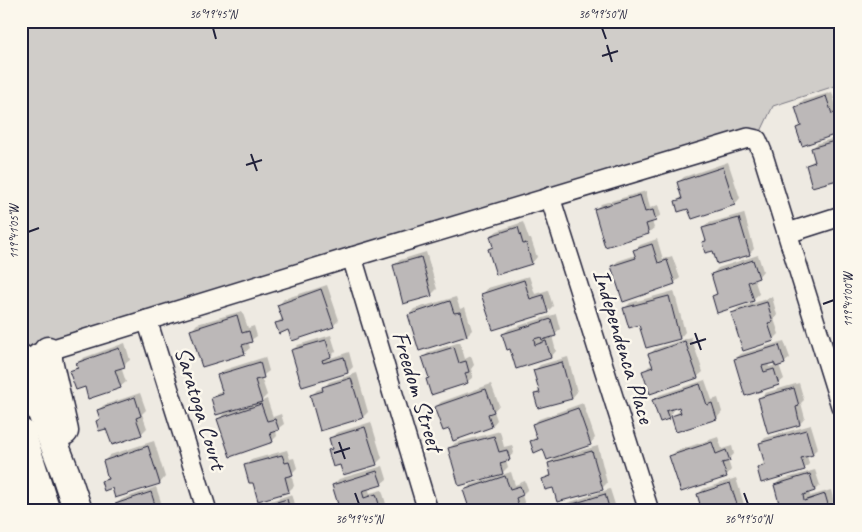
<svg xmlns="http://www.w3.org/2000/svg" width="862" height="532" viewBox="0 0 862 532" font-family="Caveat,sans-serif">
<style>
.green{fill:#d0cdc9;stroke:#797882}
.shadow{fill:#0003;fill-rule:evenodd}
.building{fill:#bcb8b8;stroke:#22223b}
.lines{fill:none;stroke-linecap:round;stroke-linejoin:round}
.street-casing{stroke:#22223b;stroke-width:22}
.secondary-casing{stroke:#22223b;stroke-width:31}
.street{stroke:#fbf7ec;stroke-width:19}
.secondary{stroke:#fbf7ec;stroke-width:28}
.ticks{fill:none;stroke:#22223b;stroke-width:2}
.labels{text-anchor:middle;stroke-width:5;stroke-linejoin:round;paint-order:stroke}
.street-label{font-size:24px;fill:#22223b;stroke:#fbf7ec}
.neatline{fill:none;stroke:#22223b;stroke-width:2}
.ticks-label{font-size:12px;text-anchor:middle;fill:#22223b}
</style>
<rect width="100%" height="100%" fill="#eeeae2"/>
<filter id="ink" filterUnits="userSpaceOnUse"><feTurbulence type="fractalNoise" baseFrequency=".02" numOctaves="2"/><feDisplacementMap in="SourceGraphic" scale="10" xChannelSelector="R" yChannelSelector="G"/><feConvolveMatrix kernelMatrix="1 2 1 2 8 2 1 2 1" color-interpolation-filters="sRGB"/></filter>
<g filter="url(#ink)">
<!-- green -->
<polygon class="green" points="21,21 841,21 841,84 773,106 757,140 21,359"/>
<!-- shadow -->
<g class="shadow">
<polygon points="832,92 837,109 841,108 841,130 839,132 797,128 802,123 796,107 802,101"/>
<polygon points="841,136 841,178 807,165 816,159 812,148 818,143"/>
<polygon points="728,162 740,198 735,204 689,208 676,202 682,196 678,182 684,177"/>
<polygon points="646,191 650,208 658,205 661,215 652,221 654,228 648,233 596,209 601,204"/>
<polygon points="744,213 754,249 749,254 714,249 704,242 707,240 703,228 709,223"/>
<polygon points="523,222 529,239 531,239 537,257 532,263 489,249 494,245 491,236 497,231"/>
<polygon points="841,234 841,250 837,238"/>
<polygon points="657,239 663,259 672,256 680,278 674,283 612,266 618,261 636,255 635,250 640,245"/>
<polygon points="426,252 437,289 431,295 394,265 400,260"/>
<polygon points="758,255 763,271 758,277 754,278 759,294 753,299 713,296 718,292 712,274 718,268"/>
<polygon points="529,276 535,294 548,290 553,306 548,311 494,328 483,294 488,288"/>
<polygon points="327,285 339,320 334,325 293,340 289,329 277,323 283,317 279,305 284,299"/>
<polygon points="674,291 685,332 680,338 646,346 640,323 625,308 630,303"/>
<polygon points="456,297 460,309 465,307 472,330 467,335 420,350 409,315 414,309"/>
<polygon points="772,297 777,315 774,319 779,334 773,340 732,314 738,308"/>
<polygon points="242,311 248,328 254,326 257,336 248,342 250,348 244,353 192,330 197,324"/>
<polygon points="556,314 560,329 552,336 556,351 551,357 517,367 510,347 503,334 509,329"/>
<polygon points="331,335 336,351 328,359 349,352 353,367 348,372 303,385 293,350 298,345"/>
<polygon points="691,337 703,372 697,377 644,372 649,366 653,365 650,354 655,349"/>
<path d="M784,341L790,358L784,363L779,365L784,379L778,384L735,359L741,354ZM775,361L776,365L769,367L768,363Z"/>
<polygon points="460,342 465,359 471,356 474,365 471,369 473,377 467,382 427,379 430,377 424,357 429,352"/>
<polygon points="125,343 130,360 121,367 126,382 120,387 85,386 71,371 78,365 77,363 83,358"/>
<polygon points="265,357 269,371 261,377 267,395 260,402 267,399 273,417 281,414 284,424 276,430 277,436 272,441 218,419 227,411 212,398 218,392 224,391 219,375 224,370"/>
<polygon points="568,357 577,392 572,398 539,407 535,395 540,389 535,370 540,365"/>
<polygon points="357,373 368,412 363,417 311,396 317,390 324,388 329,382"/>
<polygon points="705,380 712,400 718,398 722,412 717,418 677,431 672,417 681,410 679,405 672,409 673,412 668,418 654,400 659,395"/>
<polygon points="799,383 804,400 801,403 805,418 800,424 759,398 765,393"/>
<polygon points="491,384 499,405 494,411 497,420 492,426 453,439 449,428 436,407 441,402"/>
<polygon points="140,393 146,410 142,414 147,428 141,434 107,427 97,421 101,417 98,410 104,405"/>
<polygon points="583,403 595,438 590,444 544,448 531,442 537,436 534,424 539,419"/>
<polygon points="371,422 382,458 376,464 340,464 329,451 333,447 330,439 336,433"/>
<polygon points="811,425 818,448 812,454 807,455 809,464 804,469 758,468 765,462 760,444 765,438"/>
<polygon points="500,431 504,447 512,445 514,453 506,460 508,467 500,475 499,473 450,448 455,443"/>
<polygon points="718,437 722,449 732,446 734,454 728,460 731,470 726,476 671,456 676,451"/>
<polygon points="154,441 165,477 160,483 116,497 113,487 102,481 109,475 104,461 110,455"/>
<polygon points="598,446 607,483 602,488 554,487 544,479 552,473 549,463 556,457"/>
<polygon points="287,450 290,459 294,458 297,468 291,474 294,486 289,491 254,482 246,466 251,460"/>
<polygon points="383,466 387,479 381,484 368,488 370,493 382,490 386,504 381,510 333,485 339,479"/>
<polygon points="815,470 820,485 815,490 809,492 810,496 831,490 834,502 829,507 817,511 778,508 781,505 775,485 780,480"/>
<polygon points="511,472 515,485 525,481 528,489 522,495 525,505 520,511 465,491 470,485"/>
<polygon points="736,478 746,511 703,511 698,495 703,489"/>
<polygon points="156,487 164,511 118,511 116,504 122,499"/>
<polygon points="610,489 617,511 562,511 561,508 567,503"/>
<polygon points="292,494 297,511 260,511 259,508 264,503"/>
</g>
<!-- building -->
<g class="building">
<polygon points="826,96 832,114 837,112 841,122 836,123 840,133 802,146 796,128 801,126 795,107"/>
<polygon points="841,139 841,179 812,187 806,165 815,162 811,148"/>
<polygon points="723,167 735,205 692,219 688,209 678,212 675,201 682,199 677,182"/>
<polygon points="640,195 645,212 653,210 656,221 646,224 649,234 605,247 594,209"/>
<polygon points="739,218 750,255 717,264 713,251 705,253 702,242 706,241 702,228"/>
<polygon points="518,227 523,244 526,243 532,264 496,275 488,249 493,247 490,236"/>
<polygon points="652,244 658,263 667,260 675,284 623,302 611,266 636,258 633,250"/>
<polygon points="421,257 432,296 403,304 393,265"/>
<polygon points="753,260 759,278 748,282 754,301 717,313 712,296 717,294 711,274"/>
<polygon points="524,280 530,299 543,295 548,313 493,330 481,294"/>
<polygon points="321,289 334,327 292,341 288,330 279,334 275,323 283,321 277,305"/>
<polygon points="669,296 680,339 646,348 639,325 629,328 623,308"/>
<polygon points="450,301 454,313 460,312 467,336 419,351 408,315"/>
<polygon points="767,302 773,322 768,323 774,341 743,351 731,313"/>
<polygon points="237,315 242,333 249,331 252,342 242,345 245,354 202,367 190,330"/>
<polygon points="551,319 556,336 542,340 541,337 534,339 535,345 546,341 551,358 516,369 510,349 507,350 502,334"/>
<polygon points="326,340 331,357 322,360 323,363 344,357 348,373 302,387 291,350"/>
<polygon points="685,341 698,378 650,394 642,371 653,367 648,354"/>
<polygon points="779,345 785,364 776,367 774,363 762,366 764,372 774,369 779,385 745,396 734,359"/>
<polygon points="454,347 459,363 466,361 469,372 465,373 468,383 431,395 426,379 429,378 422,357"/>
<polygon points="119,348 125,367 115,370 121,388 88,399 85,387 76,390 69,371 78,368 76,363"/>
<polygon points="260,362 264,378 255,380 262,402 216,415 211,398 223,394 217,375"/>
<polygon points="562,362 572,399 538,408 534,394 540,393 533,370"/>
<polygon points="351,378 363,418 320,431 310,395 323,391 322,387"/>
<polygon points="700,384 707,405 712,403 717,419 676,432 671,416 681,413 679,407 666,411 669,419 660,422 652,400"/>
<polygon points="794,388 799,406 796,407 800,425 768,434 758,398"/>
<polygon points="486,389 494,412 488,414 492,427 453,441 449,429 443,431 434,407"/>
<polygon points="135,397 141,416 136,418 142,435 112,445 106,429 99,431 96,421 100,419 97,410"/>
<polygon points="261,404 267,421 275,419 279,430 270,433 273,442 230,457 217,419"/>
<polygon points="578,408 591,445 547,460 543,449 534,453 530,441 537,439 532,424"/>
<polygon points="365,427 377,465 343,475 340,465 333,467 328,450 332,449 329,438"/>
<polygon points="806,430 813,455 801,458 805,470 761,483 757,468 765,465 759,443"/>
<polygon points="494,436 499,452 507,450 510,460 500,463 503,474 459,486 448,448"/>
<polygon points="712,442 716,454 726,450 730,461 722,463 727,477 681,492 669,456"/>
<polygon points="148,446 160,484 115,498 112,488 104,491 101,481 108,479 103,461"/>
<polygon points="592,451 603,490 557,502 553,488 545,490 542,479 551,476 548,463"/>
<polygon points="282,455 285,463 289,462 293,475 285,477 289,492 258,501 253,483 249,483 244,465"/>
<polygon points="377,471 382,485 362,491 364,498 376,494 381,511 340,511 332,485"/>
<polygon points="810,474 815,491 803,495 804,501 825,494 829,508 822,511 777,511 776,508 780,507 774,485"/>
<polygon points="505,476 510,489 520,486 523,495 516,498 520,511 470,511 463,490"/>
<polygon points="730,483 739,511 702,511 697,494"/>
<polygon points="151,492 157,511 117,511 115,504"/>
<polygon points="605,494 610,511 561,511 560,508"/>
<polygon points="287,499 290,511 258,511 257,508"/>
</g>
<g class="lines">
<!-- street casing -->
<g class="street-casing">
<g id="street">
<polyline points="550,197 649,511"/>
<polyline points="788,233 841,216"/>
<polyline points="352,257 428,511"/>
<polyline points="147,320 207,511"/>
<polyline points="37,354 352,257 748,138 757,140 762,152 841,406"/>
</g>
</g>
<!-- secondary casing -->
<g class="secondary-casing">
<g id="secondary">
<polyline points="48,351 48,360 64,431"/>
<polyline points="21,359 65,472 78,511"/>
<polyline points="21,433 46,511"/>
</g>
</g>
<!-- street -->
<use href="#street" class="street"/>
<!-- secondary -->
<use href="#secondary" class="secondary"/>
</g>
</g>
<!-- ticks -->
<path class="ticks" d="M213,28L216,39M602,28L606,39M607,45L612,62M602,56L618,51M251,154L257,171M246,165L262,160M28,232L39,228M823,304L834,300M695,333L701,350M690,344L706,339M339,442L345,459M334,453L350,448M355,493L359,504M744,493L748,504"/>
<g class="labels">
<!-- street labels -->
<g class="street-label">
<text transform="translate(624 346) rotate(73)" y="8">Independenca Place</text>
<text transform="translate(418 391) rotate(73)" y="8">Freedom Street</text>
<text transform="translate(201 408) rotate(73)" y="8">Saratoga Court</text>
</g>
</g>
<!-- margin -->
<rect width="862" height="532" fill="none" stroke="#fbf7ec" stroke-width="55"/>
<rect x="28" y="28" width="806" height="476" class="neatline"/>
<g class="ticks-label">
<text x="213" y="18">36°19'45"N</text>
<text x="602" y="18">36°19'50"N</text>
<text transform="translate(14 232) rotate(-90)" y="4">119°41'05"W</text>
<text transform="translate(848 300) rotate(-90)" y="4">119°41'00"W</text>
<text x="359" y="523">36°19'45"N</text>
<text x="748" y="523">36°19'50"N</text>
</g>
</svg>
